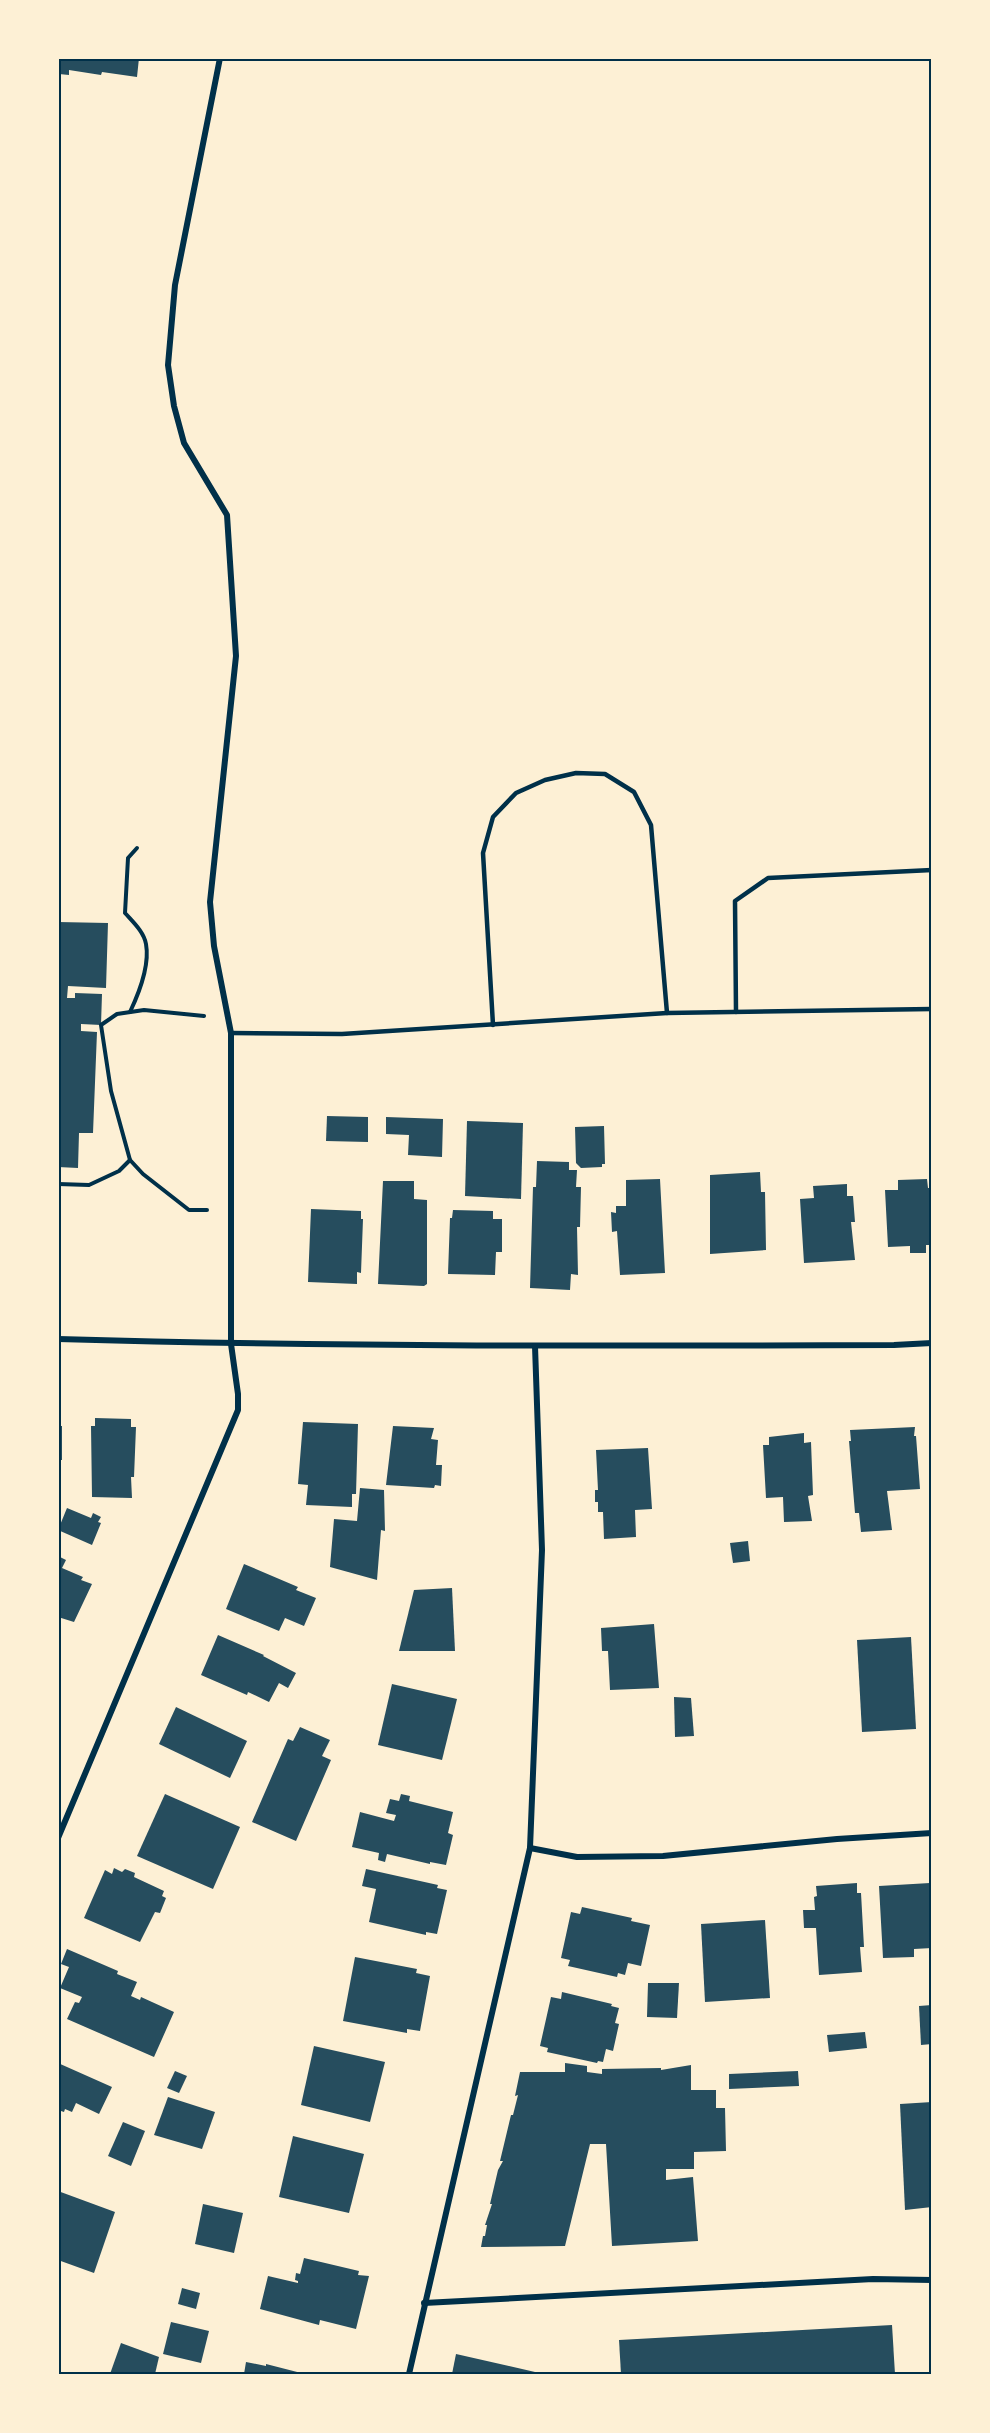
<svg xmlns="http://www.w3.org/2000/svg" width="990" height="2433" viewBox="0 0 990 2433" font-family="'IBM Plex Sans',sans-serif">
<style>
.building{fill:#264d5e}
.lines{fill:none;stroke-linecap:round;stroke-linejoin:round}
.path{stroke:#003049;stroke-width:4}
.service{stroke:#003049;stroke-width:4.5}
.minor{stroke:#003049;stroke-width:6}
.neatline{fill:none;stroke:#003049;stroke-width:2}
</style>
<rect width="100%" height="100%" fill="#fdf0d5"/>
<!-- building -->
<g class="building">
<polygon points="58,58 139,58 137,77 102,72 101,75 69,70 69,75 59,74"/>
<polygon points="58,922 108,923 106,988 68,986 67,998 75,998 75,993 102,994 101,1025 81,1024 81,1031 97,1032 93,1133 79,1133 78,1168 58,1167"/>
<polygon points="327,1116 368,1117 368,1142 326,1141"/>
<polygon points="386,1117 443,1119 442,1157 408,1155 409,1135 386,1134"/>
<polygon points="467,1121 523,1123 521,1199 465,1196"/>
<polygon points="604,1126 605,1164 602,1164 602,1167 581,1168 576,1163 575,1127"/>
<polygon points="537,1161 569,1162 569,1170 577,1170 576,1187 581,1187 580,1227 577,1227 578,1275 571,1274 570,1290 530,1288 533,1187 536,1187"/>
<polygon points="760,1172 761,1192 765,1192 766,1250 710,1254 710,1175"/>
<polygon points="660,1179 665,1273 620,1275 617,1231 612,1232 611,1212 616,1213 616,1206 626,1206 626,1180"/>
<polygon points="927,1179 928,1188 932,1188 932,1245 926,1245 926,1253 910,1253 910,1246 888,1247 885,1190 898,1190 898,1180"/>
<polygon points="383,1181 414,1181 414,1199 427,1200 427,1284 424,1286 378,1284"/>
<polygon points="847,1184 847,1196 853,1196 855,1222 851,1222 855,1260 804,1263 800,1199 814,1198 813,1186"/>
<polygon points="311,1209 361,1211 361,1219 363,1219 361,1273 357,1272 357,1284 308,1282"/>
<polygon points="453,1210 493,1211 493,1219 502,1219 502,1252 496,1252 495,1275 448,1274 450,1218 452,1218"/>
<polygon points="95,1418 131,1419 131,1427 136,1427 134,1477 131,1477 132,1498 92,1497 91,1426 95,1426"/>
<polygon points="303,1422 358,1424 356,1494 352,1494 352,1507 306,1505 308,1485 298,1484"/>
<rect x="58" y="1426" width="4" height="34"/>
<polygon points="393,1426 434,1428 431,1439 438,1440 436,1465 442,1465 441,1486 435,1485 434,1488 386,1485"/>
<polygon points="915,1427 914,1436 916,1436 920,1489 887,1491 892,1530 861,1532 859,1513 855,1513 849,1441 851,1441 850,1430"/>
<polygon points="804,1433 804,1443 811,1442 813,1495 808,1496 812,1521 784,1522 783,1497 766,1498 763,1445 769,1445 769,1437"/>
<polygon points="648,1448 652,1509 635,1510 636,1537 604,1539 603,1512 598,1512 598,1502 595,1502 595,1490 598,1490 596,1450"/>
<polygon points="360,1488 384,1490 385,1531 381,1530 377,1580 330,1567 334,1519 357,1521"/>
<polygon points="67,1508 91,1518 93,1513 101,1517 98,1522 101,1523 92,1545 58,1530"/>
<polygon points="748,1541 750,1561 733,1563 730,1543"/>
<polygon points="58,1556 66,1560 62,1568 83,1577 81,1580 92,1584 74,1622 58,1617"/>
<polygon points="244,1564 298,1587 296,1590 316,1598 304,1626 285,1618 279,1631 226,1609"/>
<polygon points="452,1588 455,1651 399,1651 414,1590"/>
<polygon points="654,1624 659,1688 610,1690 608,1651 602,1651 601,1628"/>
<polygon points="218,1635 264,1655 263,1656 296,1673 288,1688 279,1683 269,1702 248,1692 247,1695 201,1675"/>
<polygon points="911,1637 916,1729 862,1732 857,1640"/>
<polygon points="392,1684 457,1699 442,1760 378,1745"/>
<polygon points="674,1697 691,1698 694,1736 675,1737"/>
<polygon points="176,1707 247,1741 230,1778 159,1744"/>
<polygon points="300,1727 330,1740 322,1756 331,1760 296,1841 252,1822 288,1739 293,1741"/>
<polygon points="165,1794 240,1827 213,1889 137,1856"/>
<polygon points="401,1794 410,1796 409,1801 453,1812 448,1833 453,1835 446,1865 430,1862 430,1864 387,1854 385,1862 378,1860 379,1853 352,1847 360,1812 394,1821 396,1815 386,1813 390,1799 399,1801"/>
<polygon points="114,1868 122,1872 125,1869 135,1873 134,1877 164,1891 162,1896 166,1898 160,1913 155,1912 140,1942 84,1918 105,1870 112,1874"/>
<polygon points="366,1869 438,1885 437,1888 447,1890 437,1934 426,1932 426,1935 369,1922 376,1889 362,1886"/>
<polygon points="857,1883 857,1893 861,1893 864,1947 860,1947 862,1972 819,1975 816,1928 804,1928 803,1910 815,1910 814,1897 817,1896 816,1886"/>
<polygon points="930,1883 932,1948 914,1949 914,1957 883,1958 879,1886"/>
<polygon points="582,1907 632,1918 631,1921 650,1925 641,1966 628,1963 625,1975 618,1973 617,1977 568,1966 570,1960 561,1958 571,1912 580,1914"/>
<polygon points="765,1920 770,1998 705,2002 701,1924"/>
<polygon points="67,1949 118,1971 117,1974 137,1982 131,1996 140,2000 141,1997 174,2012 154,2057 67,2019 75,2002 79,2003 82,1997 60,1988 69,1967 61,1964"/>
<polygon points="355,1957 417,1969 416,1973 430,1976 420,2031 407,2029 407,2033 343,2021"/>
<polygon points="648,1983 679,1983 677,2018 647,2017"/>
<polygon points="562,1992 612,2004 611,2006 619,2008 615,2023 619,2024 613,2051 606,2049 603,2062 598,2061 597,2063 547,2052 548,2048 540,2046 551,1997 561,1999"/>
<polygon points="932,2005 932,2044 921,2045 919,2006"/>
<polygon points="865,2032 867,2048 829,2052 827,2035"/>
<polygon points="314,2046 385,2062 370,2122 301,2105"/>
<polygon points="58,2063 112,2087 99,2114 76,2103 72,2112 65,2109 64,2112 58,2110"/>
<polygon points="565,2063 587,2066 587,2072 602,2074 602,2069 661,2068 661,2070 691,2065 691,2090 716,2090 716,2108 725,2108 726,2151 694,2152 694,2169 666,2169 666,2180 693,2177 698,2241 612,2246 606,2144 590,2144 565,2246 481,2247 483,2236 485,2236 487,2225 485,2225 492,2204 490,2204 498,2170 503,2161 500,2161 511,2115 513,2115 518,2095 515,2096 520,2072 565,2072"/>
<polygon points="175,2071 187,2076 179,2093 167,2088"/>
<polygon points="798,2071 799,2086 729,2089 729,2074"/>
<polygon points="168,2097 215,2112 202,2149 154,2135"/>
<polygon points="932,2102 932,2207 905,2210 900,2104"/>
<polygon points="123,2122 145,2131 131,2166 108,2156"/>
<polygon points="293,2136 364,2154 349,2213 279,2197"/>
<polygon points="58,2191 115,2212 94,2273 58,2260"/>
<polygon points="203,2204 243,2213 234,2253 195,2244"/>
<polygon points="304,2258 359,2271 358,2275 369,2276 356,2329 320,2320 319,2325 260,2309 268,2276 298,2283 298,2281 295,2280 296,2273 300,2274"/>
<polygon points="182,2288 200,2293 196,2309 178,2304"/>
<polygon points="171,2322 209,2331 201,2363 163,2354"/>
<polygon points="892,2325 895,2374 621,2374 619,2340"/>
<polygon points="121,2343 159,2357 155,2374 110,2374"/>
<polygon points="456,2354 535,2372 535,2374 452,2374"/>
<polygon points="246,2362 266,2366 266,2364 305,2374 244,2374"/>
</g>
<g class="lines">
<!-- path -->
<g class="path">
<path d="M130,1012C139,993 150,966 146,944C144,932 133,922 125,913L128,858L137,848"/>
<polyline points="204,1016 144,1010 117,1014 101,1025 111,1091 130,1160 143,1174 189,1210 207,1210"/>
<polyline points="58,1184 89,1185 119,1171 130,1160"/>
</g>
<!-- service -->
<g class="service">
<polyline points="736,1012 735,901 768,878 932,870"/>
<polyline points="493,1025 483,853 493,817 516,793 545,780 576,773 605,774 634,792 651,825 667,1013"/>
<polyline points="231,1033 342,1034 667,1013 932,1009"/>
</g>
<!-- minor -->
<g class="minor">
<path d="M58,1339C337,1347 616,1346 894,1345L932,1343"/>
<polyline points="58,1838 238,1410 238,1394 231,1344 231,1033 214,946 210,902 236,656 227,515 184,443 174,406 168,365 175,285 220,58"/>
<polyline points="530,1848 577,1857 663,1856 837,1839 932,1833"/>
<polyline points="424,2303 873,2279 932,2280"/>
<polyline points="409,2374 530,1848 542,1550 535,1346"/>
</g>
</g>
<!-- border -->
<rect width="990" height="2433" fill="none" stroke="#fdf0d5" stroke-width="120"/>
<rect x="60" y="60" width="870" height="2313" class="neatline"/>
</svg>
